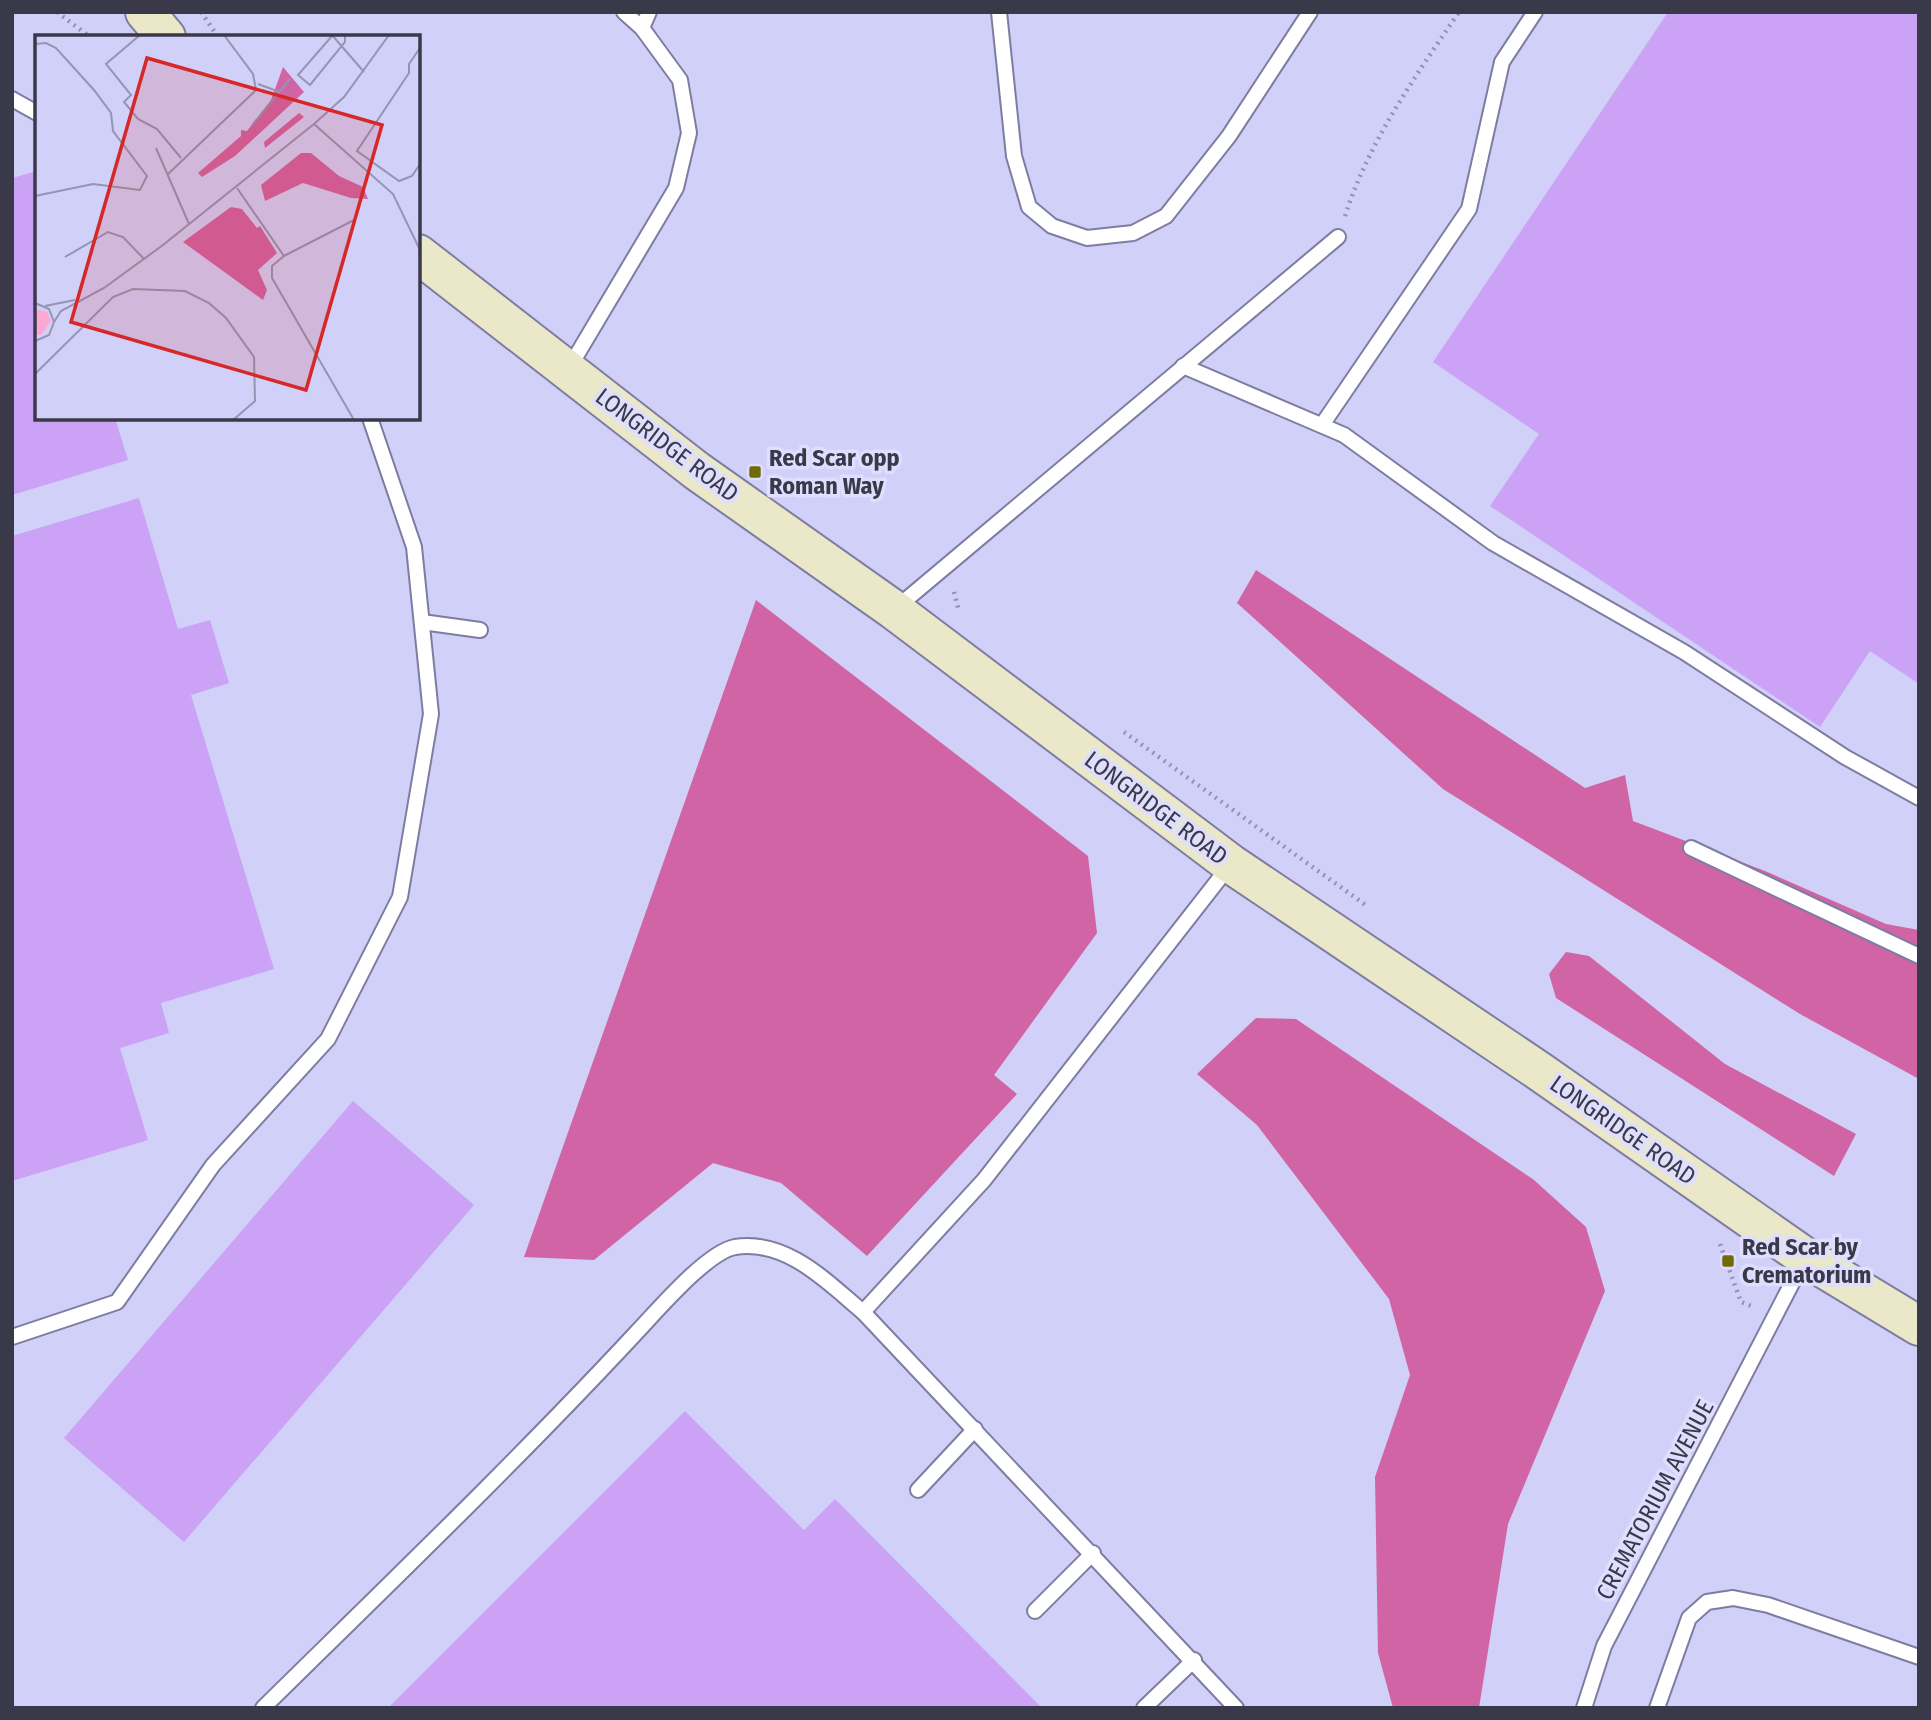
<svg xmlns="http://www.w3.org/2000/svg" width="1931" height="1720" viewBox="0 0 1931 1720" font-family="'Fira Sans Condensed',sans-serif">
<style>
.forest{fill:#d164a4}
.building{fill:#cba2f6}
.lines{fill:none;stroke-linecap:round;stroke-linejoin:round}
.lane-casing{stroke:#7e7da1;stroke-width:18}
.secondary-casing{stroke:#7e7da1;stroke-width:42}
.path{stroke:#9392b0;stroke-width:4.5;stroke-dasharray:2 5;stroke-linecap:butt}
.lane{stroke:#fff;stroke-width:14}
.secondary{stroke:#eae8c8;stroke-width:38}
.poi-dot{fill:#716b07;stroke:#dfdefe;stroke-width:2.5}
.labels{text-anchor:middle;stroke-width:7;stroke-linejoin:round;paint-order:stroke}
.street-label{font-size:24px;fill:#3a3949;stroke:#dfdefe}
.poi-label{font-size:24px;font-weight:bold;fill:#3a3949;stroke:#dfdefe;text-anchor:start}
.inset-road{fill:none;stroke:#9594b2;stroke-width:2}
.view{fill:#d62828;fill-opacity:0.15;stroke:#d62828;stroke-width:3.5}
.inset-edge{fill:none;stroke:#3a3949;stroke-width:3.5}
</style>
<rect width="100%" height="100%" fill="#d1d0f8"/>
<!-- forest -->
<g class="forest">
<polygon points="1256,570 1585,788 1625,775 1633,821 1765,871 1886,924 1919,930 1919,1079 1800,1014 1443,789 1237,603"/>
<polygon points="756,600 1088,856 1097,933 994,1075 1017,1094 867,1256 781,1183 713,1163 594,1260 524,1257"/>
<polygon points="1566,952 1589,956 1725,1064 1856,1134 1834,1176 1556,998 1549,974"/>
<polygon points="1256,1018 1296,1019 1534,1180 1586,1227 1605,1291 1508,1524 1479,1708 1393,1708 1378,1653 1375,1477 1410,1375 1389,1299 1257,1125 1197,1074"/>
</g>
<!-- building -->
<g class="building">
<polygon points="1668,12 1919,12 1919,684 1870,651 1820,727 1490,506 1539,434 1433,362"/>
<polygon points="37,171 37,418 115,418 128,460 12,495 12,178"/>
<polygon points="139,498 178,629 210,620 229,683 191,695 274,969 161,1003 169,1033 120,1048 148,1140 12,1181 12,536"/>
<polygon points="353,1101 474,1205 184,1542 64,1438"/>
<polygon points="685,1411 804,1530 835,1499 1042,1708 388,1708"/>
</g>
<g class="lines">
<!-- lane casing -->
<g class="lane-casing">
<g id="lane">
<polyline points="999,12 1014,156 1029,207 1052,226 1087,238 1133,233 1166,216 1229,136 1310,12"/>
<polyline points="642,28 649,12"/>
<polyline points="12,99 37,113"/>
<polyline points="1183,366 1344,435 1493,543 1684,652 1845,757 1919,798"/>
<polyline points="569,368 676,188 689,133 680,80 642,28 624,12"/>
<polyline points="1322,425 1469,209 1502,62 1535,12"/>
<polyline points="895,609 1338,237"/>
<polyline points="422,622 480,630"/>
<polyline points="1691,848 1919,956"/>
<polyline points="1230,865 984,1180 863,1312 1236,1708"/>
<polyline points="12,1337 117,1302 213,1165 328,1039 400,897 431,714 414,547 370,418"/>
<polyline points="918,1490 975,1429"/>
<polyline points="1035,1611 1093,1553"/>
<path d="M263,1708C389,1584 516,1462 636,1333C657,1311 707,1252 735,1247C787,1239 827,1282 863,1312"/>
<polyline points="1144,1708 1194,1660"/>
<polyline points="1584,1708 1604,1646 1805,1258"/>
<polyline points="1657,1708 1689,1618 1707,1602 1733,1598 1768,1605 1919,1657"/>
</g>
</g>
<!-- secondary casing -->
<g class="secondary-casing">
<g id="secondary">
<polyline points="145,12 166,37"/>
<polyline points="418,254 697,471 894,610 1231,864 1539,1071 1805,1257 1919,1326"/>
</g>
</g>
<!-- path -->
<g class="path">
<polyline points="57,12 90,37"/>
<polyline points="201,12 218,37"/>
<path d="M1345,216C1369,141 1415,77 1459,12"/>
<polyline points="954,592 959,611"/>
<polyline points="1124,732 1367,906"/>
<polyline points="1720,1244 1741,1302 1754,1307"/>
</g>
<!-- lane -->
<use href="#lane" class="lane"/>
<!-- secondary -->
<use href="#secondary" class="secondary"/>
</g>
<!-- markers -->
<g class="poi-dot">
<rect x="748" y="465" width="14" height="14" rx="3.5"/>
<rect x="1721" y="1254" width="14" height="14" rx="3.5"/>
</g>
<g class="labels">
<!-- street labels -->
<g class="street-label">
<text transform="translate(667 445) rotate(37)" y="8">LONGRIDGE ROAD</text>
<text transform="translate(1156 808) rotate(37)" y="8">LONGRIDGE ROAD</text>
<text transform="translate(1623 1130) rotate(35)" y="8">LONGRIDGE ROAD</text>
<text transform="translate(1655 1500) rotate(-62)" y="8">CREMATORIUM AVENUE</text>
</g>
<!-- poi labels -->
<g class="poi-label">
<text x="769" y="466">Red Scar opp<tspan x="769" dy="28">Roman Way</tspan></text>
<text x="1742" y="1255">Red Scar by<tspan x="1742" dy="28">Crematorium</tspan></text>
</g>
</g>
<!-- overview -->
<g transform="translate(35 35)">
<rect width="385" height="385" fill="#d1d0f8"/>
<path d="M0,274L12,277L16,286L6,300H0Z" fill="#f9a9d4"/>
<path d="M248,32L269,57L200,121L167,142L163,138L206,101V95L212,96L236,65ZM264,78L269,82L230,113L229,107ZM266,118H276L304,141L328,152L333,164L316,163L268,148L230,166L226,150ZM196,172L207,174L222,193L225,191L242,218L223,235L232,255L228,265L148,207Z" fill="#d164a4"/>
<path class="inset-road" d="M105,0L71,29L96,60L89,67L103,84L122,94L146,123M297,0L329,37M297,1L263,40L275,50L310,7V0M0,9L11,8L21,13L59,55L76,78L78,96L112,141L105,155L58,149L0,161M385,13L374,29V38L322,116L364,146L377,141L385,129M223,49L245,57M218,89L255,44M279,89L358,159L385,215M121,113L154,189M132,140L221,55L218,39L189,0M202,153L249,221L321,184M249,221L237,231V243L319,385M30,222L73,197L88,202L109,224M0,268L14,274L19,287L14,300L0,306M10,271L40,265M19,287L26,276L69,253L128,210L279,89L309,62L354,0M0,339L78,262L98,254L150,256L174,268L191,283L219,322L220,366L198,385"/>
<path class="view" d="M112,23L347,90L271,355L36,287Z"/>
<rect width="385" height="385" class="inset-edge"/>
</g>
<!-- border -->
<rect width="1931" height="1720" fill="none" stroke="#3a3949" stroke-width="28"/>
</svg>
